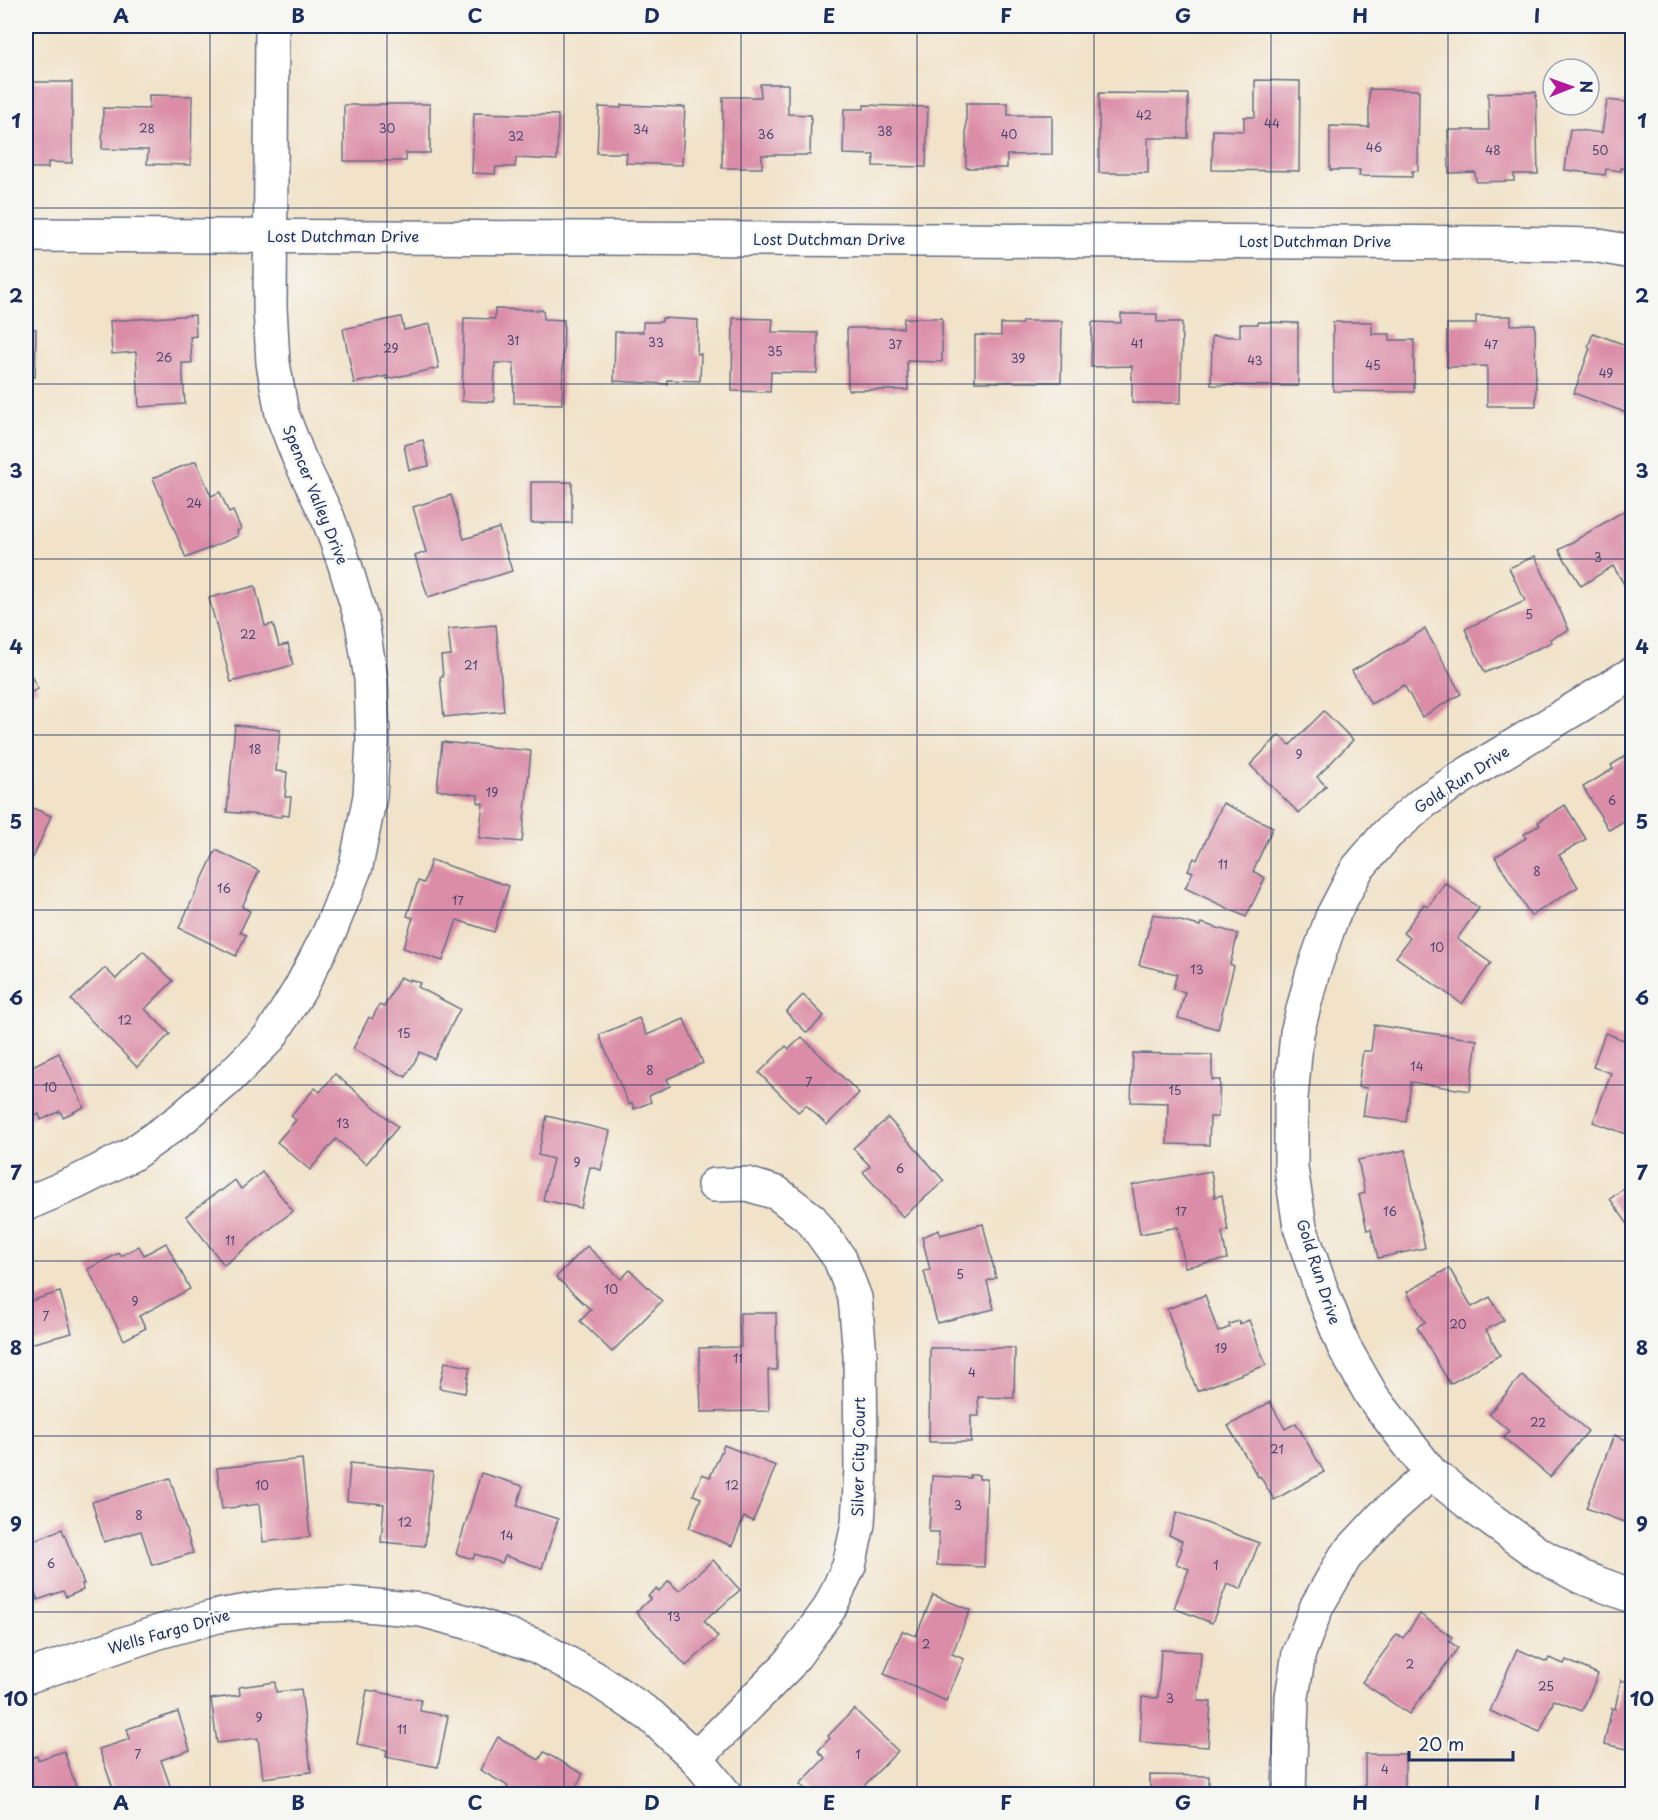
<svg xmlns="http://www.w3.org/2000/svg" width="1658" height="1820" viewBox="0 0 1658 1820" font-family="'Playpen Sans',sans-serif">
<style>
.building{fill:#db8da7}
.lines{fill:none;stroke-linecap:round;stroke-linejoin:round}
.minor-casing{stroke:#666e83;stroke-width:36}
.minor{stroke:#fff;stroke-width:33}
.grid{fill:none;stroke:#1b2f5e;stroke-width:1.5;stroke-opacity:0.55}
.labels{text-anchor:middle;stroke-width:5;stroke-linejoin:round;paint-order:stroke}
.number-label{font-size:12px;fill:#4b4670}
.street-label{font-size:15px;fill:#1b2f5e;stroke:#f6f6f2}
.neatline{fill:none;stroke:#1b2f5e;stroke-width:2}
.grid-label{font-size:20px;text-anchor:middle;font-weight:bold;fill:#1b2f5e}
</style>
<rect width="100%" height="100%" fill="#f6f6f2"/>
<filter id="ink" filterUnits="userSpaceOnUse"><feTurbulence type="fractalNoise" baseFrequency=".0167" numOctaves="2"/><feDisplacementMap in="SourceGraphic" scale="12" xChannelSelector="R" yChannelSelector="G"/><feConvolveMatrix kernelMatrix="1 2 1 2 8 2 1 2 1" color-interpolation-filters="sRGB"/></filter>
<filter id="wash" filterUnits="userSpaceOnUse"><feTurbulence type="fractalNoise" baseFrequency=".008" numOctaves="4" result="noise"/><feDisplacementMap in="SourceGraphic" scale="24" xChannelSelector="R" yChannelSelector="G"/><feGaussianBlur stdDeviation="1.35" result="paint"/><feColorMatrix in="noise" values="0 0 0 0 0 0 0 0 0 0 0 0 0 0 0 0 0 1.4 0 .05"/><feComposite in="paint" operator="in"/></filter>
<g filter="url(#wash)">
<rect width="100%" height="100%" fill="#f1e2c8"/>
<g id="blocks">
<!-- building -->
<g class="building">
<polygon points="1255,80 1300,81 1299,171 1212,170 1213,130 1244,131 1244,117 1255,117"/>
<polygon points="26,82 72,82 72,163 48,162 48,168 26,168"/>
<polygon points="760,84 788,84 788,114 811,115 810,155 762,155 762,168 722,168 723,97 761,97"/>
<polygon points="1369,89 1419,90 1418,171 1412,171 1412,177 1359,176 1360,170 1330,170 1330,126 1369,127"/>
<polygon points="1536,92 1538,174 1514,174 1514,181 1476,182 1475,172 1449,173 1448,130 1489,130 1488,93"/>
<polygon points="1099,93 1188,94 1188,138 1148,138 1148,173 1099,173"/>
<polygon points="149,95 192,96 191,165 147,164 148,150 102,149 103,108 149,109"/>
<polygon points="1607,100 1632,103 1632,170 1621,168 1621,171 1606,169 1605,175 1565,170 1570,129 1602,133"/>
<polygon points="966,103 1008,103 1008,115 1052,115 1052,154 1007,155 1007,168 966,168"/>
<polygon points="379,104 430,104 430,153 406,153 406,161 344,161 344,105 379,105"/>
<polygon points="621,105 685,107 682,165 626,163 627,153 597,153 599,107 621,108"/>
<polygon points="864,105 928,107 926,167 873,166 874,155 843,154 844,109 864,109"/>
<polygon points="474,113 558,115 557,160 516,158 515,167 496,167 495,174 472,173"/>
<polygon points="495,309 543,310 544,319 564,320 562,404 514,403 514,363 495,363 494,402 462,401 464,318 495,319"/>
<polygon points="1121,314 1157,314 1157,322 1182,322 1181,403 1132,403 1132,366 1091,367 1092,322 1121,323"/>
<polygon points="195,315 196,336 190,337 192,363 182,363 185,404 139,407 136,352 112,354 110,321"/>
<polygon points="1476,316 1511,316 1511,325 1535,324 1536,406 1487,406 1487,366 1447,367 1447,324 1476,324"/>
<polygon points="401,317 404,330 430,324 439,368 387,379 387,376 354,383 343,329"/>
<polygon points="662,318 698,320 697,354 701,354 700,381 667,380 667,384 614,381 615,332 643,332 643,322 662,322"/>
<polygon points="733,318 773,319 772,332 818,333 817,373 771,372 770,392 732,391"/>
<polygon points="904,318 942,318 942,362 907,361 908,390 848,390 847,328 903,328"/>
<polygon points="1022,321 1062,321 1061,382 975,382 975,335 1001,336 1001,324 1022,324"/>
<polygon points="1258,322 1298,323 1298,386 1211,385 1212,336 1240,337 1240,324 1258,324"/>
<polygon points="1333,322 1372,322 1372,334 1390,334 1390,340 1414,340 1414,392 1333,391"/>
<polygon points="26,329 36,329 35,377 26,377"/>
<polygon points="1593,333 1631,347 1629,354 1632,356 1632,415 1574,393 1590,348 1588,347"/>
<polygon points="423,440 429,466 409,470 404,445"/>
<polygon points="196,461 211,496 220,492 229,513 233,511 241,529 237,531 238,536 186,558 153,478"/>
<rect x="531" y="482" width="41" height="41"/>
<polygon points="451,495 464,539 499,528 512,571 428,597 415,556 426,552 413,507"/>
<polygon points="1632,506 1632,593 1630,594 1613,566 1581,586 1559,550"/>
<polygon points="1535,556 1569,630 1550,639 1552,642 1485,673 1465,629 1525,601 1509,568"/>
<polygon points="255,586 265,626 273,624 279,646 288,644 293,665 231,682 209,598"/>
<polygon points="496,625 504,711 444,717 440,677 443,677 441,656 451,655 448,629"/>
<polygon points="1425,629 1461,694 1422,717 1404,685 1371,704 1352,671"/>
<polygon points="26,666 38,689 26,695"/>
<polygon points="1324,711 1353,740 1317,777 1326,786 1299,813 1250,765 1279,735 1290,745"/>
<polygon points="235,725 280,730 276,771 287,772 285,797 291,797 289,816 282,815 281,817 227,812"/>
<polygon points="442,742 531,751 522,842 479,838 483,803 478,803 478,795 437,790"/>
<polygon points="1632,752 1632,816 1609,830 1583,787 1613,769 1611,765"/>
<polygon points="1223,803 1273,827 1253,871 1265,878 1246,917 1185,888 1193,872 1188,870 1194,858 1197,860"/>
<polygon points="26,805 51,816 33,858 26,854"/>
<polygon points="1565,805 1586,839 1559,855 1578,887 1531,916 1495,857 1526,838 1524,834 1540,825 1538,822"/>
<polygon points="216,850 259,871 242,907 250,911 240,932 246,935 236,956 179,928"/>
<polygon points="431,860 509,886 494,932 457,920 443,961 403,948 413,918 407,916 418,881 424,883"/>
<polygon points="1445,883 1479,908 1457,939 1491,963 1462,1004 1396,957 1410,938 1403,933 1424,904 1428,907"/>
<polygon points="1153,914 1200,926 1201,923 1238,934 1230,964 1234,966 1218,1029 1178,1018 1185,992 1173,989 1177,974 1139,965"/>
<polygon points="143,951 173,981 145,1009 170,1034 137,1067 71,1000 105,968 116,979"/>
<polygon points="400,977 409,981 410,979 420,983 418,987 460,1009 434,1059 420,1052 406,1077 353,1049 369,1017 372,1019 379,1005 384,1007"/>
<polygon points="803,995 824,1016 807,1033 786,1012"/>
<polygon points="639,1018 647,1035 684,1019 703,1063 667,1079 670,1086 649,1096 651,1102 634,1109 632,1103 629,1105 599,1035"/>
<polygon points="1374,1025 1477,1040 1470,1091 1411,1082 1406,1122 1363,1116 1367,1088 1358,1087 1363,1051 1371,1051"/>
<polygon points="1605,1033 1632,1043 1632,1136 1593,1122 1611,1073 1593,1067"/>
<polygon points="802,1037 859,1093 827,1125 806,1105 798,1112 759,1073 786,1046 789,1049"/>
<polygon points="59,1053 84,1107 63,1117 60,1111 41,1120 39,1114 26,1121 26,1069"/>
<polygon points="1133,1053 1212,1055 1212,1080 1220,1080 1218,1117 1210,1117 1209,1145 1167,1144 1168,1103 1131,1102"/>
<polygon points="335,1074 398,1127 366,1164 336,1139 310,1170 277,1142 296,1120 291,1116 315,1088 320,1092"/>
<polygon points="547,1116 610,1131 601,1170 590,1167 581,1208 543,1200 553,1159 538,1155"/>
<polygon points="888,1118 944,1181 903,1217 863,1172 870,1166 853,1148"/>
<polygon points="1405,1150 1425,1248 1378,1258 1371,1229 1367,1230 1359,1195 1365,1193 1358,1160"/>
<polygon points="1211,1171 1215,1197 1222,1195 1228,1231 1222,1232 1227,1259 1185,1267 1178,1227 1140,1234 1132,1185"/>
<polygon points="262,1172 293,1211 224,1265 186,1216 220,1190 221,1191 235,1180 241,1189"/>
<polygon points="1632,1182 1632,1230 1610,1199"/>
<polygon points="983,1224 996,1278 987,1281 994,1309 937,1323 924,1271 930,1270 922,1237 939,1230 940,1235"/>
<polygon points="166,1243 190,1289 139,1316 146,1328 124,1340 88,1269 119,1253 121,1256 139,1246 144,1255"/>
<polygon points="587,1246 621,1279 630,1270 662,1301 612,1352 580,1321 591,1310 556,1277"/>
<polygon points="1449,1268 1472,1307 1490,1297 1504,1320 1486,1330 1500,1355 1450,1384 1417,1327 1425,1322 1407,1292"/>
<polygon points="60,1292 72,1333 26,1345 26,1302"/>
<polygon points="1205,1295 1218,1332 1230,1327 1229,1324 1239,1321 1240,1324 1249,1320 1266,1365 1197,1391 1167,1309"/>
<polygon points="740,1313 776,1313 777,1370 768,1370 769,1411 701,1412 699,1348 741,1347"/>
<polygon points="930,1348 1015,1348 1014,1398 978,1397 979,1416 971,1416 971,1442 929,1442"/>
<polygon points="445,1362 470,1367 465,1393 439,1388"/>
<polygon points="1522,1375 1588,1431 1550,1477 1504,1438 1509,1431 1489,1414"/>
<polygon points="1270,1402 1285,1429 1296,1423 1324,1472 1274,1500 1260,1476 1258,1477 1228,1426"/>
<polygon points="1614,1435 1632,1442 1632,1525 1586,1508"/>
<polygon points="724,1445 776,1466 753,1521 744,1517 732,1546 689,1528 701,1498 693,1495 702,1474 710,1477"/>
<polygon points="302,1459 310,1537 263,1542 259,1504 222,1509 217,1468"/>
<polygon points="350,1463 433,1471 425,1546 381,1542 384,1504 347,1501"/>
<polygon points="481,1473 523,1486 517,1506 558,1519 542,1568 505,1556 502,1563 475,1554 473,1559 456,1554"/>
<polygon points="970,1475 979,1475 979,1479 987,1479 984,1567 937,1565 939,1532 929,1532 932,1476 970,1478"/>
<polygon points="170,1478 193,1553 152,1565 141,1531 104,1542 92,1502"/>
<polygon points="1177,1512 1259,1543 1241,1589 1227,1584 1212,1623 1174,1608 1189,1569 1176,1564 1182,1548 1180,1547 1182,1541 1169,1535"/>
<polygon points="62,1529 84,1584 82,1584 83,1590 66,1597 63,1591 38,1600 35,1593 26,1597 26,1544"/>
<polygon points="713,1560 740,1590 714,1613 713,1612 704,1621 718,1637 686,1666 636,1612 651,1598 648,1596 656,1589 659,1591 669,1581 679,1591"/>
<polygon points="933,1595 970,1610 952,1654 964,1659 946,1701 884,1674 902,1631 916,1636"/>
<polygon points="1420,1614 1452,1637 1449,1641 1458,1648 1409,1714 1362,1682 1397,1634 1403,1638"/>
<polygon points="1517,1649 1547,1662 1549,1658 1564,1664 1566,1660 1598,1674 1582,1711 1554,1700 1540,1732 1490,1711"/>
<polygon points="1161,1650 1201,1652 1198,1701 1211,1702 1208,1747 1140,1742 1142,1697 1158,1698"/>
<polygon points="1621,1680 1632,1683 1632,1750 1604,1744 1612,1708 1615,1709"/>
<polygon points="275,1682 276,1692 301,1689 311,1772 263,1778 258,1738 217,1743 211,1699 240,1695 239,1687"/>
<polygon points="367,1690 421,1700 420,1711 448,1716 438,1767 386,1757 387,1750 357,1744"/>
<polygon points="854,1709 898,1751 856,1794 811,1794 800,1784 825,1758 818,1751 830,1738 828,1736"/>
<polygon points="178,1712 190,1750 161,1760 173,1794 115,1794 99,1749 130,1739 127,1729"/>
<polygon points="498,1737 539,1760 544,1752 583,1774 572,1794 509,1794 505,1792 508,1786 480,1770"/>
<polygon points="64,1751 78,1793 26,1794 26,1760 37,1756 38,1760"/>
<polygon points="1365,1754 1405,1754 1405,1794 1356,1794 1356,1787 1365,1786"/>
<polygon points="1150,1775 1209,1776 1209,1794 1150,1794"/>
</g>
</g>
</g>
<g filter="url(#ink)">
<use href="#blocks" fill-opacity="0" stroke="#666e83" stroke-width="1.5"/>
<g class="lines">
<!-- minor casing -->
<g class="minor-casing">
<g id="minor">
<polyline points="26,235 1511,243 1593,245 1632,252"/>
<polyline points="1632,674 1472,771 1425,801 1387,834 1357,869 1332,917 1312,975 1297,1033 1291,1098 1291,1168 1300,1227 1321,1289 1344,1347 1372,1396 1431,1473 1479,1511 1537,1553 1581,1577 1632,1596"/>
<polyline points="26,1204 75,1183 131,1155 179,1121 227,1080 270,1037 300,989 330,931 356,866 370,796 373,741 371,679 362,622 345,565 328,518 299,458 282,414 273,363 270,307 272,26"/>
<polyline points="26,1677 159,1632 218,1616 278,1606 353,1604 422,1610 478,1625 536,1646 593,1677 651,1716 696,1758 725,1794"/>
<polyline points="696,1758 789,1664 829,1609 849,1566 858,1524 861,1468 860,1355 855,1298 840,1259 811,1219 777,1193 747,1184 714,1185"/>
<polyline points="1289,1794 1292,1697 1299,1653 1317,1606 1345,1557 1384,1515 1431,1473"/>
</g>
</g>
<!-- minor -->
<use href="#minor" class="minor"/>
</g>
</g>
<!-- grid -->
<path class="grid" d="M210,26V1794M387,26V1794M564,26V1794M741,26V1794M917,26V1794M1094,26V1794M1271,26V1794M1448,26V1794M26,208H1632M26,384H1632M26,559H1632M26,735H1632M26,910H1632M26,1085H1632M26,1261H1632M26,1436H1632M26,1612H1632"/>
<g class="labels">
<!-- number labels -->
<g class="number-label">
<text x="1144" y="120">42</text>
<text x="1272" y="128">44</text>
<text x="147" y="133">28</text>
<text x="387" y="133">30</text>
<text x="641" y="134">34</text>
<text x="885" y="136">38</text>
<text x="766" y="139">36</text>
<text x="1009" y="139">40</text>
<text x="516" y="141">32</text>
<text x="1374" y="152">46</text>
<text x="1493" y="155">48</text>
<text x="1600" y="155">50</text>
<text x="513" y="345">31</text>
<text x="656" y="347">33</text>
<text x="1137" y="348">41</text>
<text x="895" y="349">37</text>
<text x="1491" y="349">47</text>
<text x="391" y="353">29</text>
<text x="775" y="356">35</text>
<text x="164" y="362">26</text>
<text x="1018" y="363">39</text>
<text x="1255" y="365">43</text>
<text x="1373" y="370">45</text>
<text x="1606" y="378">49</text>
<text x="194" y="508">24</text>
<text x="1598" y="562">3</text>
<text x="1529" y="619">5</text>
<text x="248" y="639">22</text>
<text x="471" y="670">21</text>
<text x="255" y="754">18</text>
<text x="1299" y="759">9</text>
<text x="492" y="797">19</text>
<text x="1612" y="805">6</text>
<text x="1223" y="869">11</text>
<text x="1537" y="876">8</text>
<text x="224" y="893">16</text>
<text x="458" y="905">17</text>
<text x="1437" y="952">10</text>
<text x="1197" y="974">13</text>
<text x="125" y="1025">12</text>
<text x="404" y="1038">15</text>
<text x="1417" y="1071">14</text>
<text x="650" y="1075">8</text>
<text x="809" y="1087">7</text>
<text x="50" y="1092">10</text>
<text x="1175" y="1095">15</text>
<text x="343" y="1128">13</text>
<text x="577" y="1167">9</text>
<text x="900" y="1173">6</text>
<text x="1181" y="1216">17</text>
<text x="1390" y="1216">16</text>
<text x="230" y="1245">11</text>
<text x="960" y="1279">5</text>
<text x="611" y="1294">10</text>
<text x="135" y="1306">9</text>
<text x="46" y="1321">7</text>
<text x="1458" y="1329">20</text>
<text x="1221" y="1353">19</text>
<text x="738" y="1363">11</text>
<text x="972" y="1377">4</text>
<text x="1538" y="1427">22</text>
<text x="1277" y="1454">21</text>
<text x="262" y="1490">10</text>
<text x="732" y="1490">12</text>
<text x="958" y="1510">3</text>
<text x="139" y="1520">8</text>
<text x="405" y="1527">12</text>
<text x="507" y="1540">14</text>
<text x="51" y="1568">6</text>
<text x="1216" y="1570">1</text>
<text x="674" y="1621">13</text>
<text x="926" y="1649">2</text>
<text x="1410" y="1669">2</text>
<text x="1546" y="1691">25</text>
<text x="1170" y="1703">3</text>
<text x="259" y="1722">9</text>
<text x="402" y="1734">11</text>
<text x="138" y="1759">7</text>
<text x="858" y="1759">1</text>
<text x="1385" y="1774">4</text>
</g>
<!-- street labels -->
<g class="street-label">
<text x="343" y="242">Lost Dutchman Drive</text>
<text x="829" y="245">Lost Dutchman Drive</text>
<text x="1315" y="247">Lost Dutchman Drive</text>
<text transform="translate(315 495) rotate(68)" y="5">Spencer Valley Drive</text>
<text transform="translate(1462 780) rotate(-33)" y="5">Gold Run Drive</text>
<text transform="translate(1318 1272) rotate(72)" y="5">Gold Run Drive</text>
<text transform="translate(859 1457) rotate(-89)" y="5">Silver City Court</text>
<text transform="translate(169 1632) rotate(-16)" y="5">Wells Fargo Drive</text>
</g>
</g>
<!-- margin -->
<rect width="1658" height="1820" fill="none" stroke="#f6f6f2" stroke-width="66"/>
<!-- north arrow -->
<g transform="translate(1571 87) rotate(89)"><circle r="28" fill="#f6f6f2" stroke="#9ea6b7" stroke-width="1.5"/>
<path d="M0-4.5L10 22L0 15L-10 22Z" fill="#b5179e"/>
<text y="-9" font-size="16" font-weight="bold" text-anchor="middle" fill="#1b2f5e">N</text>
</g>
<!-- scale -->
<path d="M1409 1751v9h104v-9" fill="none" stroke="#1b2f5e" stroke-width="3"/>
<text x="1418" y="1751" font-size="18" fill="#1b2f5e" stroke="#f6f6f2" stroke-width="4.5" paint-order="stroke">20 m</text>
<rect x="33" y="33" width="1592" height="1754" class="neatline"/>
<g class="grid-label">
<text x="121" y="23">A</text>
<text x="298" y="23">B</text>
<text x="475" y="23">C</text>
<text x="652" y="23">D</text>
<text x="829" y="23">E</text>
<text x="1006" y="23">F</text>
<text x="1183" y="23">G</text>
<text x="1360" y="23">H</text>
<text x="1537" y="23">I</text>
<text x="16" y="128">1</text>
<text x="1642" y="128">1</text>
<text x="16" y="303">2</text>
<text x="1642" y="303">2</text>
<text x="16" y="478">3</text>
<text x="1642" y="478">3</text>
<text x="16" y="654">4</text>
<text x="1642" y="654">4</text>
<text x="16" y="829">5</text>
<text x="1642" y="829">5</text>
<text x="16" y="1005">6</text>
<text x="1642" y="1005">6</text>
<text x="16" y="1180">7</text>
<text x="1642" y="1180">7</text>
<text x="16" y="1355">8</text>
<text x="1642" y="1355">8</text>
<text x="16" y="1531">9</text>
<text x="1642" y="1531">9</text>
<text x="16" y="1706">10</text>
<text x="1642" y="1706">10</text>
<text x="121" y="1810">A</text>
<text x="298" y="1810">B</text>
<text x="475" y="1810">C</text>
<text x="652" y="1810">D</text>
<text x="829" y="1810">E</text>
<text x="1006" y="1810">F</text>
<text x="1183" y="1810">G</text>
<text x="1360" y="1810">H</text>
<text x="1537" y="1810">I</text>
</g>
</svg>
